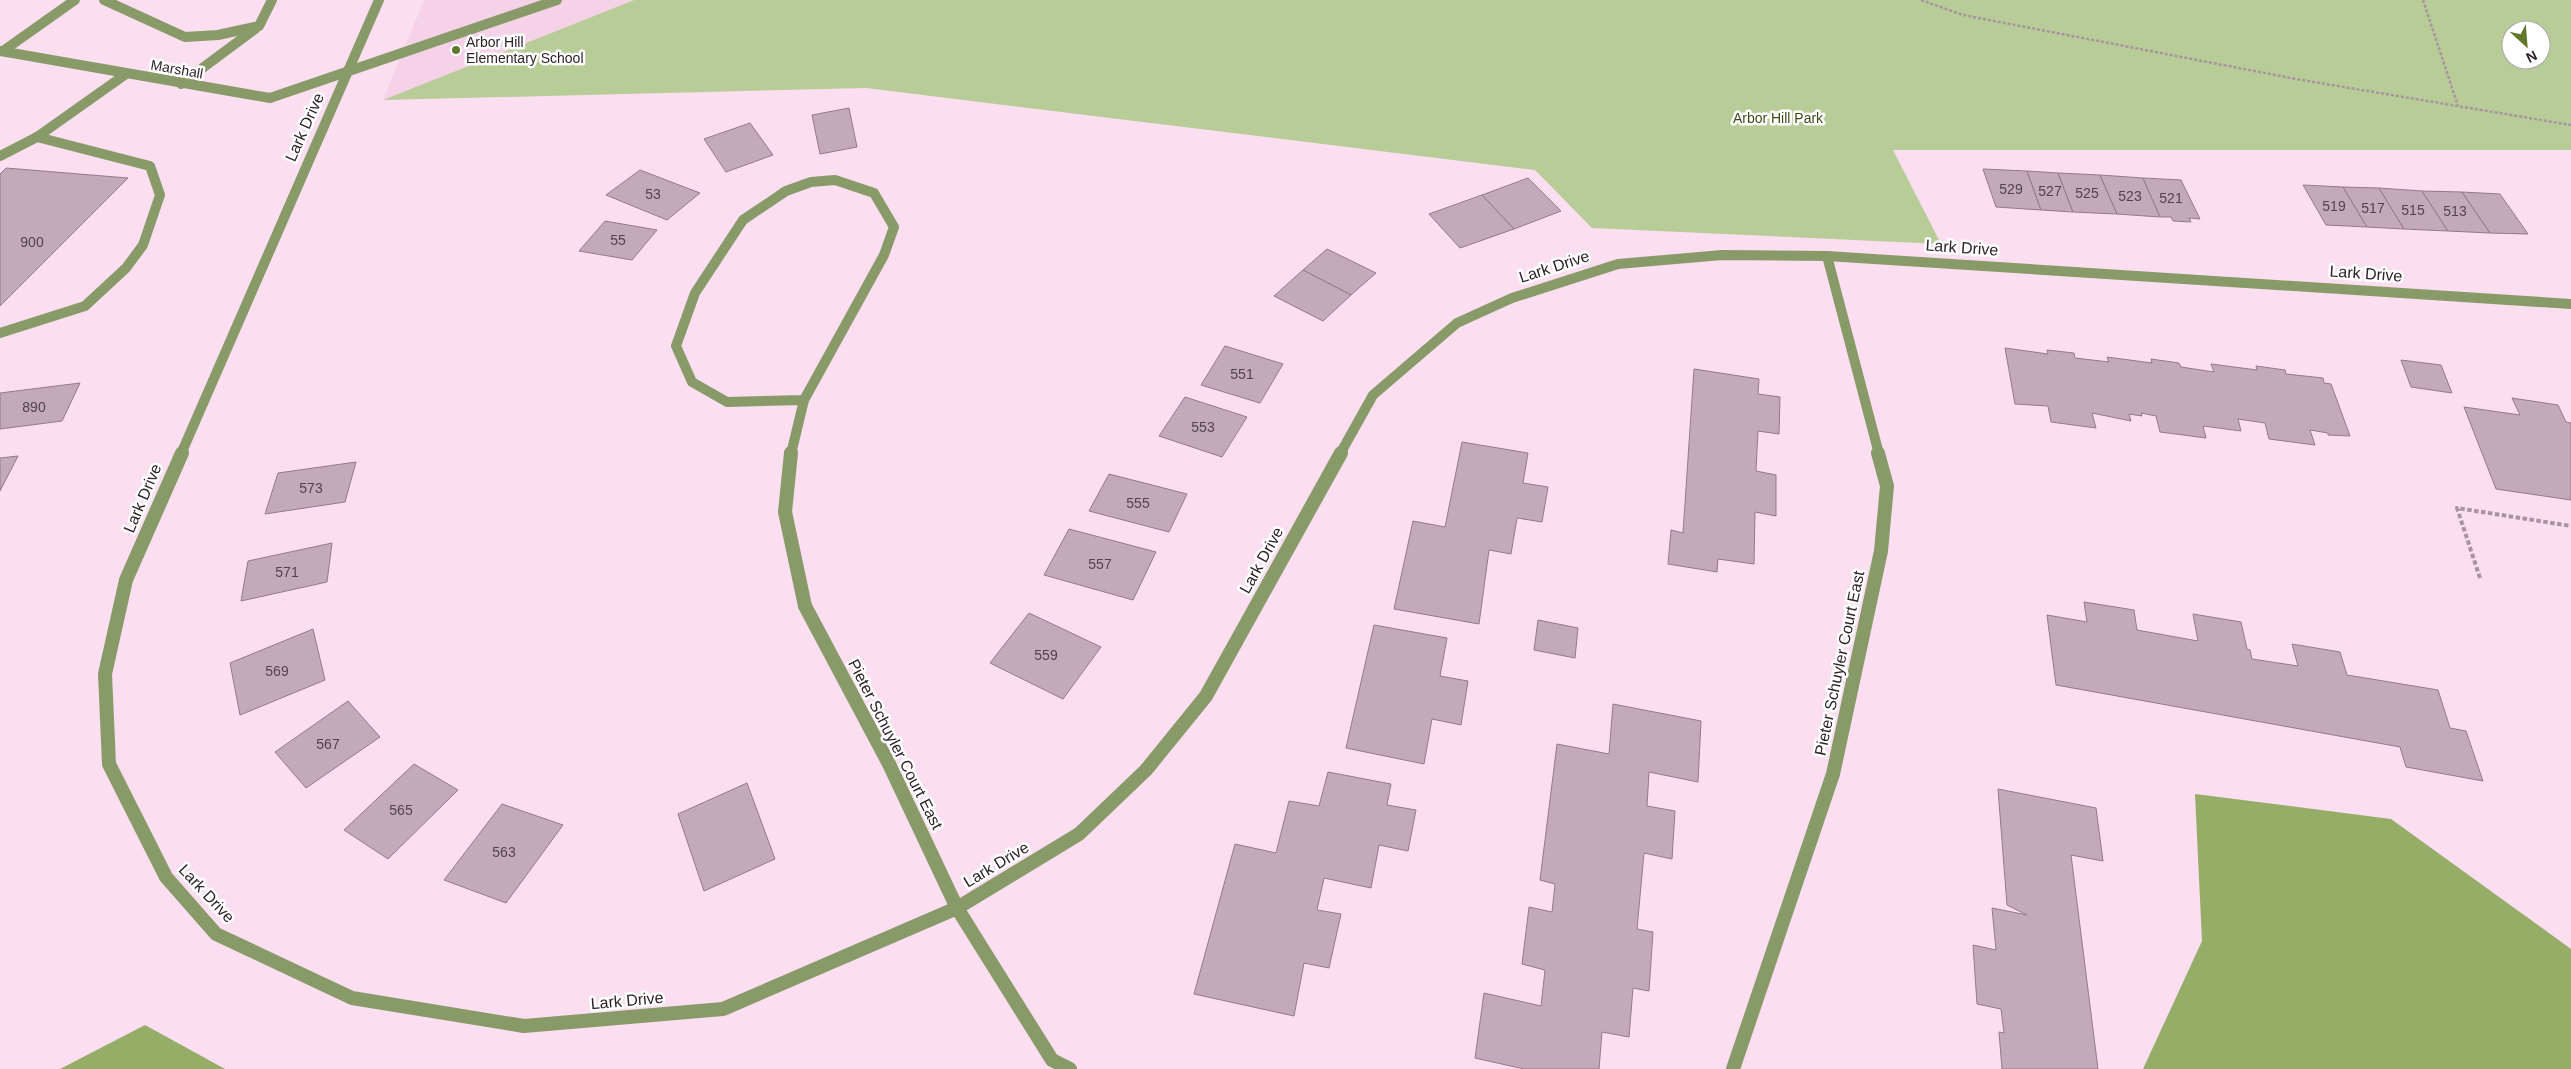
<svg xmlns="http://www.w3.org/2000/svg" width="2571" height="1069" viewBox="0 0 2571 1069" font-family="Helvetica,sans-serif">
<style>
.built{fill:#f6d2e9}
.green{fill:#b8cc97;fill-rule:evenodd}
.forest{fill:#95ad67}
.building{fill:#c4a9ba;stroke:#937a8a}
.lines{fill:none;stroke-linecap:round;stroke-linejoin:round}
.path-far1{stroke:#a993a0;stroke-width:2.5;stroke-dasharray:3 2;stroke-linecap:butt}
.path{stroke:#a993a0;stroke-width:4;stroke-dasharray:4.5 2.5;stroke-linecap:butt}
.minor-far1{stroke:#899a69;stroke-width:10}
.minor{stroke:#899a69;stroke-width:14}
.poi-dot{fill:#61782a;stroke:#fff;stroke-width:2}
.labels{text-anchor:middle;stroke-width:5;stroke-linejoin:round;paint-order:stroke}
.far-poi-label{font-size:14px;fill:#2c2228;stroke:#fff;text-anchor:start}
.far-street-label{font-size:14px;fill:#2c2228;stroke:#fff}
.far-park-label{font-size:14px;fill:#3d4c19;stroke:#fff}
.number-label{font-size:14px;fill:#52444c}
.street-label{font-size:16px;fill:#2c2228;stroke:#fff}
</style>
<rect width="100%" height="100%" fill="#fbdef0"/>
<!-- built -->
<polygon class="built" points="424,0 634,0 383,100"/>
<!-- green -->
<path class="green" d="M634,0H2571V150H1893L1941,244L1592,228L1535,170L866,88L383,100ZM2511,30H2541V60H2511Z"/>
<!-- forest -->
<g class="forest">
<polygon points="2195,794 2391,819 2571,949 2571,1069 2143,1069 2202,941"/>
<polygon points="145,1025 225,1069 60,1069"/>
</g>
<!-- building -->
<g class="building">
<polygon points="849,108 857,147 820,154 812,115"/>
<polygon points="750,123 773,155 726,172 704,139"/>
<polygon points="6,168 128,178 0,306 0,174"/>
<polygon points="1983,169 2027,171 2041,210 1996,207"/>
<polygon points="640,170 700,193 667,220 606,195"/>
<polygon points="2027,171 2058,173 2073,212 2041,210"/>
<polygon points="2058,173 2100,175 2117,214 2073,212"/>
<polygon points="2100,175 2143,178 2160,217 2117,214"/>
<polygon points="1528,178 1561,211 1514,229 1482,195"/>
<polygon points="2143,178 2181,180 2200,219 2189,218 2191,222 2173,221 2171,217 2160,217"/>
<polygon points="2303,185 2343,187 2367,227 2326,225"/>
<polygon points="2343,187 2379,188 2404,229 2367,227"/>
<polygon points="2379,188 2422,191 2448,231 2404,229"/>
<polygon points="2422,191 2462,192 2490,233 2448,231"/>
<polygon points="2462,192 2500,194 2528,234 2490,233"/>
<polygon points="1482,195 1514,229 1460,248 1429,214"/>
<polygon points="605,221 657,230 632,260 579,251"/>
<polygon points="1327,249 1376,273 1351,295 1303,270"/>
<polygon points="1303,270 1351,295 1323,321 1274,296"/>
<polygon points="1225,346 1283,364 1260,403 1201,385"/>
<polygon points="2005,348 2048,354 2047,350 2074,353 2075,358 2109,362 2107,357 2152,363 2151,359 2179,363 2181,367 2214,372 2211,364 2257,370 2256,366 2285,370 2286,374 2323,378 2324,383 2331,384 2350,436 2328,435 2328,433 2310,430 2315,445 2269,439 2265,423 2238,419 2241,431 2203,426 2206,438 2160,432 2156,416 2141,413 2142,416 2129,414 2131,421 2092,413 2096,428 2051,422 2048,406 2015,404"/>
<polygon points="2401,360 2441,365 2452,393 2411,387"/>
<polygon points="1694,369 1759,379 1758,394 1780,397 1779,434 1758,431 1756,471 1776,475 1776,516 1755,512 1754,564 1718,559 1717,572 1668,564 1671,530 1683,533"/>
<polygon points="80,383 62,421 0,429 0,393"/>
<polygon points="1185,397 1247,417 1222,457 1159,436"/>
<polygon points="2512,398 2558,405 2566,422 2571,423 2571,500 2496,489 2464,407 2520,415"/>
<polygon points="1462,442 1528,453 1523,483 1548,487 1542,522 1517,518 1511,554 1489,550 1479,624 1394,609 1413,521 1445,527"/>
<polygon points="18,456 0,491 0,458"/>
<polygon points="356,462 345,502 265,514 278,473"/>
<polygon points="1109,474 1187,494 1169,532 1089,511"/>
<polygon points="1069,529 1156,552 1133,600 1044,575"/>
<polygon points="332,543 327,582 241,601 248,561"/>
<polygon points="2084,602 2134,610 2137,630 2198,641 2193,614 2241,622 2247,649 2250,650 2252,659 2298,666 2292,644 2340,652 2347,675 2438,690 2450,728 2466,731 2483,781 2406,767 2400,747 2056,685 2047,615 2087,622"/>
<polygon points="1029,613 1101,647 1063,699 990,663"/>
<polygon points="1538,620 1578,628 1575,658 1534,650"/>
<polygon points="1374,625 1447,638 1440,676 1468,681 1461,725 1432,719 1424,764 1346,748"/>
<polygon points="313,629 325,680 240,715 230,663"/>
<polygon points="348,701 380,737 306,788 275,752"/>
<polygon points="1613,704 1701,721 1698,782 1649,772 1647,806 1675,811 1672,859 1644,853 1637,929 1653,932 1649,991 1633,988 1629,1037 1602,1032 1599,1069 1524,1069 1475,1058 1484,993 1541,1006 1545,970 1522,964 1529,907 1552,912 1555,884 1540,880 1557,744 1609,754"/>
<polygon points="414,764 458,790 388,859 344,830"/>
<polygon points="1328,772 1391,784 1387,805 1416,810 1408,851 1379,845 1371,888 1324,878 1317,910 1341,914 1329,968 1304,963 1294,1016 1194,994 1235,844 1276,853 1289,801 1319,806"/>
<polygon points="747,783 775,859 704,891 678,814"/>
<polygon points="1998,789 2096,808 2103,861 2071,855 2098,1069 2002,1069 1999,1032 2004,1033 2001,1009 1977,1004 1973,945 1996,950 1992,908 2027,915 2007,905"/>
<polygon points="502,804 563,825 506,903 444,880"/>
</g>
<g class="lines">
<!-- path-far1 -->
<g class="path-far1">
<polyline points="1921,0 1963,15 2296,79 2571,125"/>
<polyline points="2423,0 2458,106"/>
</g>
<!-- path -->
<polyline class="path" points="2480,578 2457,508 2571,526"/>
<!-- minor-far1 -->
<g class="minor-far1">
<polyline points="104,0 185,37 218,35 259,26 272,0"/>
<polyline points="0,51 270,98 557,0"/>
<polyline points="3,51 75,0"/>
<polyline points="181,84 255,29"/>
<polyline points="0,156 37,137 126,74"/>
<polygon points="835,180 874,193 894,227 884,255 804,400 727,402 692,382 676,346 695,293 743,220 786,191 811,182"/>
<polyline points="1827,256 1879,454"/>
<polyline points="0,333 85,306 126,268 143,245 160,195 150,166 37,137"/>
<polyline points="181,454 379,0"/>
<polyline points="791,454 804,400"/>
<polyline points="1340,454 1373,395 1457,323 1512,298 1618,264 1722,255 1827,256 2571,304"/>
</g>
<!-- minor -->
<g class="minor">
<polyline points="182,453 126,580 105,674 109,764 166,877 216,934 352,998 524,1026 723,1009 957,908 1079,834 1146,770 1206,696 1341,453"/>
<polyline points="791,453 785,512 805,606 889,764 957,908 1052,1060 1070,1069"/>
<polyline points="1733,1069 1833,774 1881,551 1887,486 1878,453"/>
</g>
</g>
<!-- markers -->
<circle class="poi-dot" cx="456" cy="50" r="5"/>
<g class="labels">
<!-- far-poi labels -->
<g class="far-poi-label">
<text x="466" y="47">Arbor Hill<tspan x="466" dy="16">Elementary School</tspan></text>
</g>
<!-- far-street labels -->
<g class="far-street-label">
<text transform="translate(177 69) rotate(10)" y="5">Marshall</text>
</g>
<!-- far-park labels -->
<g class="far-park-label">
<text x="1778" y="123">Arbor Hill Park</text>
</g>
<!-- number labels -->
<g class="number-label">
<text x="2011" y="194">529</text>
<text x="2050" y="196">527</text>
<text x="2087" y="198">525</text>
<text x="653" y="199">53</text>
<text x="2130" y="201">523</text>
<text x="2171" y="203">521</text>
<text x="2334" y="211">519</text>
<text x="2373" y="213">517</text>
<text x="2413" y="215">515</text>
<text x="2455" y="216">513</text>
<text x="618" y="245">55</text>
<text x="32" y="247">900</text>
<text x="1242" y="379">551</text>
<text x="34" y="412">890</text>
<text x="1203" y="432">553</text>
<text x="311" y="493">573</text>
<text x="1138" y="508">555</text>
<text x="1100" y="569">557</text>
<text x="287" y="577">571</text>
<text x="1046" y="660">559</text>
<text x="277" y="676">569</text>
<text x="328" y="749">567</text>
<text x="401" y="815">565</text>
<text x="504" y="857">563</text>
</g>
<!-- street labels -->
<g class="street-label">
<text transform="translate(304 127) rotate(-66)" y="6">Lark Drive</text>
<text transform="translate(1962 247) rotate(4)" y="6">Lark Drive</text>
<text transform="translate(1554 266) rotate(-18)" y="6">Lark Drive</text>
<text transform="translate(2366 273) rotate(4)" y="6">Lark Drive</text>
<text transform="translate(142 498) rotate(-67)" y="6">Lark Drive</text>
<text transform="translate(1261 560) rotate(-61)" y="6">Lark Drive</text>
<text transform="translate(1839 663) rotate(-78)" y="6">Pieter Schuyler Court East</text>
<text transform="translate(896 744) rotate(63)" y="6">Pieter Schuyler Court East</text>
<text transform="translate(996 864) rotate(-31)" y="6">Lark Drive</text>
<text transform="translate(207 893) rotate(47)" y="6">Lark Drive</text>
<text transform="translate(627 1000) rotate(-5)" y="6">Lark Drive</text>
</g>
</g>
<!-- north arrow -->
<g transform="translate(2526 45) rotate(154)"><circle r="24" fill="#ffffff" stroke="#aba7a9"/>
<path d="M0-4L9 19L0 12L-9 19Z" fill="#61782a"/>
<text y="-8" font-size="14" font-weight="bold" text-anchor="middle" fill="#2c2228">N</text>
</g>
</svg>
